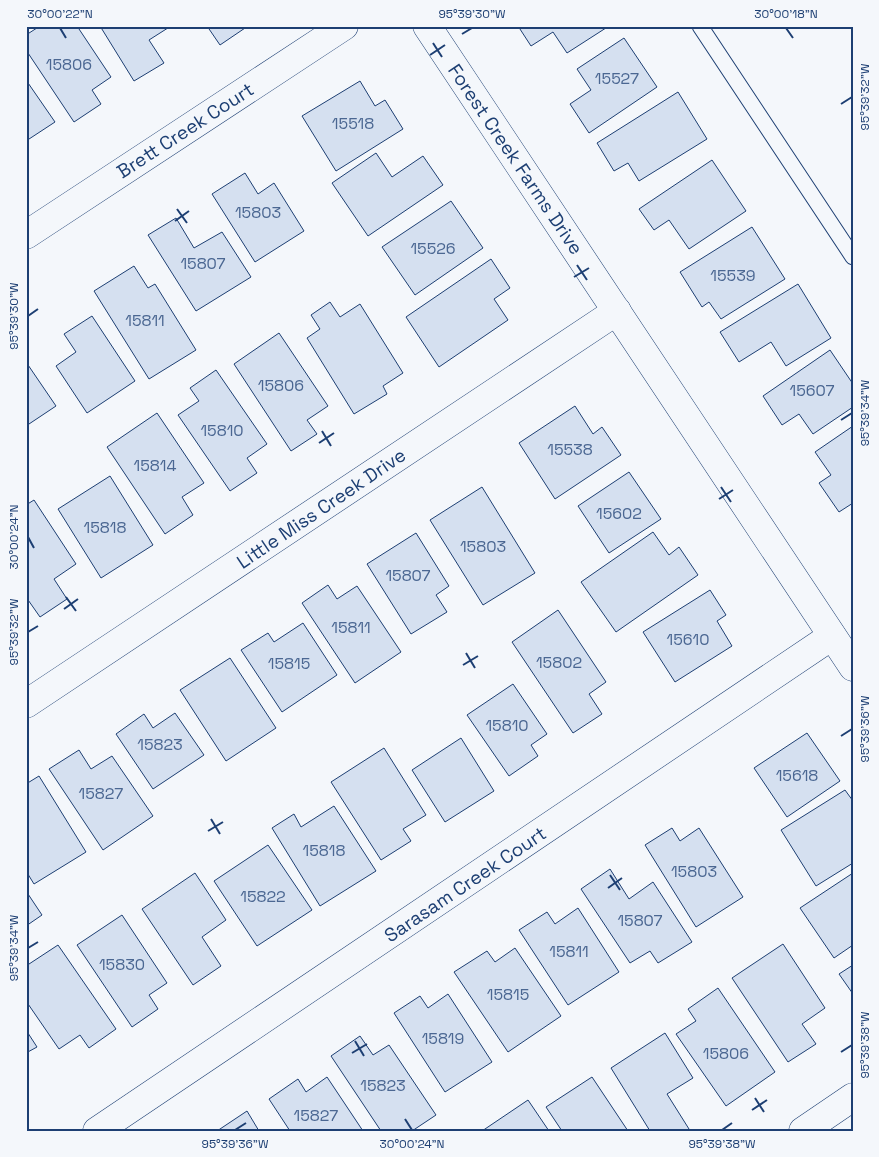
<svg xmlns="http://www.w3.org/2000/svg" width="879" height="1157" viewBox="0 0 879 1157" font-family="'Space Grotesk',sans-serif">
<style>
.building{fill:#d5e0f0;stroke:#1d3f73}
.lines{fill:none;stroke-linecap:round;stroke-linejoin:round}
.service-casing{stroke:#1d3f73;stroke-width:17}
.minor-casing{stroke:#1d3f73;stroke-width:29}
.service{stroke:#f4f7fb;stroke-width:15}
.minor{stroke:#f4f7fb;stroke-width:28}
.ticks{fill:none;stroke:#1d3f73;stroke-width:2}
.labels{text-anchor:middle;stroke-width:4;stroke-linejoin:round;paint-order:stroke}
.number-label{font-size:16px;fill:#4b6792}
.street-label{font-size:19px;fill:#1d3f73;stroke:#f4f7fb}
.neatline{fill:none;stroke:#1d3f73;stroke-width:2}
.ticks-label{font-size:12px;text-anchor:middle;fill:#1d3f73}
</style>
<rect width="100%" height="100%" fill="#f4f7fb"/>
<!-- building -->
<g class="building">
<polygon points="40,26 77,26 111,77 92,90 101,104 74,122 26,50 26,35"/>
<polygon points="100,26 171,26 149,40 164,63 134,81"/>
<polygon points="207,26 248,26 220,45"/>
<polygon points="518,26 609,26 567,53 553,32 531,46"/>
<polygon points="624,38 657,87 589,133 570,104 591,90 577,69"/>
<polygon points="26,80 55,122 26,141"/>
<polygon points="360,81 375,106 385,100 403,129 336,171 302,116"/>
<polygon points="678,92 707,139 639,181 628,163 614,171 597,143"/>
<polygon points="376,153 392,177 423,156 443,185 368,236 332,183"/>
<polygon points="712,160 746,211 689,249 669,220 654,230 639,209"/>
<polygon points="245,173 258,194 274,183 304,231 255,262 212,194"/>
<polygon points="451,201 483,248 415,295 382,247"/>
<polygon points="176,218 194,248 222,232 251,277 196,311 148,235"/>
<polygon points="752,227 785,279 721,319 709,302 702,307 680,272"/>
<polygon points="491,259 510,288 494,299 508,320 439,367 406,317"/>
<polygon points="134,266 148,288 155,284 196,350 149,379 94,291"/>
<polygon points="798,284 831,338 786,366 771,342 739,362 720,332"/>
<polygon points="330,302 340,317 360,304 403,373 383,386 387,394 354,414 307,338 320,329 311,315"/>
<polygon points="92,316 135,381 87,413 56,366 76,352 64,334"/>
<polygon points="279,333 328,406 307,420 317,434 291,451 234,364"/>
<polygon points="830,350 853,384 853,407 813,434 799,414 782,425 763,396"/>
<polygon points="26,362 56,406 26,426"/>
<polygon points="216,370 267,444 247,458 257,473 230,491 178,415 199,401 190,388"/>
<polygon points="575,406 593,434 602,427 621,455 555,499 519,443"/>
<polygon points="157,413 204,483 182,497 193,515 165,534 107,447"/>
<polygon points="853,426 853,503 839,512 819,483 831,475 815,452"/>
<polygon points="629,472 661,519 609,553 578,506"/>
<polygon points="110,476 153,545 101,578 58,509"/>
<polygon points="482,487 535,573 483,605 430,520"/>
<polygon points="34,500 76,564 54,579 67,599 40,617 26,597 26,505"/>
<polygon points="653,532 669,555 679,547 698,575 616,632 581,582"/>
<polygon points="416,533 449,586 436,595 447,612 411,634 367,564"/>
<polygon points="328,585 337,599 357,586 401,652 355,683 302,603"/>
<polygon points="710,590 726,615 717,621 732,646 675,682 643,632"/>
<polygon points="558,610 606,682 589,694 602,714 573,733 512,642"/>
<polygon points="303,623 337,675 282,712 241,650 268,633 274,642"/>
<polygon points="230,658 276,728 226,761 180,690"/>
<polygon points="513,684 547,734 531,745 538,756 509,776 467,715"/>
<polygon points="175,713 204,755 153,789 116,734 144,714 153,728"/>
<polygon points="807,733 840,781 787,817 754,768"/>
<polygon points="461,738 494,791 445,822 412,770"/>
<polygon points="384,748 426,815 403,829 411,841 381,860 331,782"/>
<polygon points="79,750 91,769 112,756 153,816 103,850 49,769"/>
<polygon points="39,776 86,852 34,884 26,871 26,784"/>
<polygon points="845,790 853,801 853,863 816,886 781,830"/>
<polygon points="334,806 376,871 320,906 272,828 294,814 301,827"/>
<polygon points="672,828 680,841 699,828 743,897 696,927 645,845"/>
<polygon points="268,845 312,910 257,946 214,881"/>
<polygon points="610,869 629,899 653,882 692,942 658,963 650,951 630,963 581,889"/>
<polygon points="195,873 226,920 202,937 221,966 193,985 142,909"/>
<polygon points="853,873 853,945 834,958 800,908"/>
<polygon points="26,891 42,915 26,926"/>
<polygon points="578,908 619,972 568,1005 519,930 547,912 555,924"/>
<polygon points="122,915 167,983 149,995 158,1009 132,1027 77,945"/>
<polygon points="783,944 825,1008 802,1024 816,1044 788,1062 732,978"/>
<polygon points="58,945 116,1029 89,1048 80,1035 59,1049 26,1001 26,966"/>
<polygon points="515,948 561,1016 508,1052 454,972 487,951 495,962"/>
<polygon points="853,965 853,994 839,974"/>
<polygon points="718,988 775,1072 726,1106 676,1034 696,1021 688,1009"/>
<polygon points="448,994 492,1062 445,1092 394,1013 420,996 428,1008"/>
<polygon points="26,1030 37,1047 26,1053"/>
<polygon points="665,1033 693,1078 667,1094 689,1129 686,1131 650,1131 611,1068"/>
<polygon points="360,1036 373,1055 389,1045 436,1115 412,1131 381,1131 331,1056"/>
<polygon points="327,1077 363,1131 290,1131 269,1099 298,1079 306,1092"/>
<polygon points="592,1077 628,1131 562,1131 546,1107"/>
<polygon points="528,1100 549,1131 482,1131"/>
<polygon points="247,1111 259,1131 217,1131"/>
</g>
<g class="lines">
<!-- service casing -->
<g class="service-casing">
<polyline id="service" points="700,26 853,257"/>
</g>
<!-- minor casing -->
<g class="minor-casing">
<g id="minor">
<polyline points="427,26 853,667"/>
<polyline points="26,235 344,26"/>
<polyline points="26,704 617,311"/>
<polyline points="97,1131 832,636"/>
<polyline points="803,1131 853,1097"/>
</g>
</g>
<!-- service -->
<use href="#service" class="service"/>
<!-- minor -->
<use href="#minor" class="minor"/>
</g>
<!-- ticks -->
<path class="ticks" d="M60,28L66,38M786,28L793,38M462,34L472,28M433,43L442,57M430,55L445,45M841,104L852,97M177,209L187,223M175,221L189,211M577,265L587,280M574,277L589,268M28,316L38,309M841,420L852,413M322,431L331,446M319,443L334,433M721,487L731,502M719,499L733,490M28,537L34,548M66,597L76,611M64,609L78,599M28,632L38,626M466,653L475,668M463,665L478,656M841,736L852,729M211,819L220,834M208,831L223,822M610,875L620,890M608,888L622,878M28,948L38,942M355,1041L364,1056M841,1052L852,1045M352,1053L367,1044M755,1098L764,1112M752,1110L767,1100M405,1119L412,1130M235,1130L246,1123M722,1130L732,1123"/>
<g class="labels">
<!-- number labels -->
<g class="number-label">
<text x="69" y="70">15806</text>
<text x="617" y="84">15527</text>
<text x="353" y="129">15518</text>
<text x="258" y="218">15803</text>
<text x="433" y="254">15526</text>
<text x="203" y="269">15807</text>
<text x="733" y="281">15539</text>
<text x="145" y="326">15811</text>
<text x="281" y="391">15806</text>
<text x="812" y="396">15607</text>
<text x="222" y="436">15810</text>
<text x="570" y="455">15538</text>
<text x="155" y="471">15814</text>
<text x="619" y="519">15602</text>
<text x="105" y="533">15818</text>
<text x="483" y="552">15803</text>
<text x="408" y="581">15807</text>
<text x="351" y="633">15811</text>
<text x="688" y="645">15610</text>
<text x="559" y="668">15802</text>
<text x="289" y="669">15815</text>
<text x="507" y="731">15810</text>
<text x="160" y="750">15823</text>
<text x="797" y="781">15618</text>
<text x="101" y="799">15827</text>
<text x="324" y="856">15818</text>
<text x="694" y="877">15803</text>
<text x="263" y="902">15822</text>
<text x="640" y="926">15807</text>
<text x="569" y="957">15811</text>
<text x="122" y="970">15830</text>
<text x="508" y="1000">15815</text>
<text x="443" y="1044">15819</text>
<text x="726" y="1059">15806</text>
<text x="383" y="1091">15823</text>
<text x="316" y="1121">15827</text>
</g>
<!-- street labels -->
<g class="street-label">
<text transform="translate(185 130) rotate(-33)" y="7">Brett Creek Court</text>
<text transform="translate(516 159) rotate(56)" y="7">Forest Creek Farms Drive</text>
<text transform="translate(321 508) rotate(-34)" y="7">Little Miss Creek Drive</text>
<text transform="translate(465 884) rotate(-34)" y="7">Sarasam Creek Court</text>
</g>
</g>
<!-- border -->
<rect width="879" height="1157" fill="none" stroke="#f4f7fb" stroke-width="55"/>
<rect x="28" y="28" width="824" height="1102" class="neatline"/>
<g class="ticks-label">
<text x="60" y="18">30°00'22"N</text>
<text x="472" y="18">95°39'30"W</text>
<text x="786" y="18">30°00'18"N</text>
<text transform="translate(865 97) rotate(-90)" y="4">95°39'32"W</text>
<text transform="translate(14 316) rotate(-90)" y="4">95°39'30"W</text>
<text transform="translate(865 413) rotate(-90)" y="4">95°39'34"W</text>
<text transform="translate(14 537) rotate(-90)" y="4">30°00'24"N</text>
<text transform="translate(14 632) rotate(-90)" y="4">95°39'32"W</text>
<text transform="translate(865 729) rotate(-90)" y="4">95°39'36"W</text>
<text transform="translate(14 948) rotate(-90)" y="4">95°39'34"W</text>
<text transform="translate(865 1045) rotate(-90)" y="4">95°39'38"W</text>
<text x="235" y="1148">95°39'36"W</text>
<text x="412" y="1148">30°00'24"N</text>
<text x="722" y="1148">95°39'38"W</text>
</g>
</svg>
